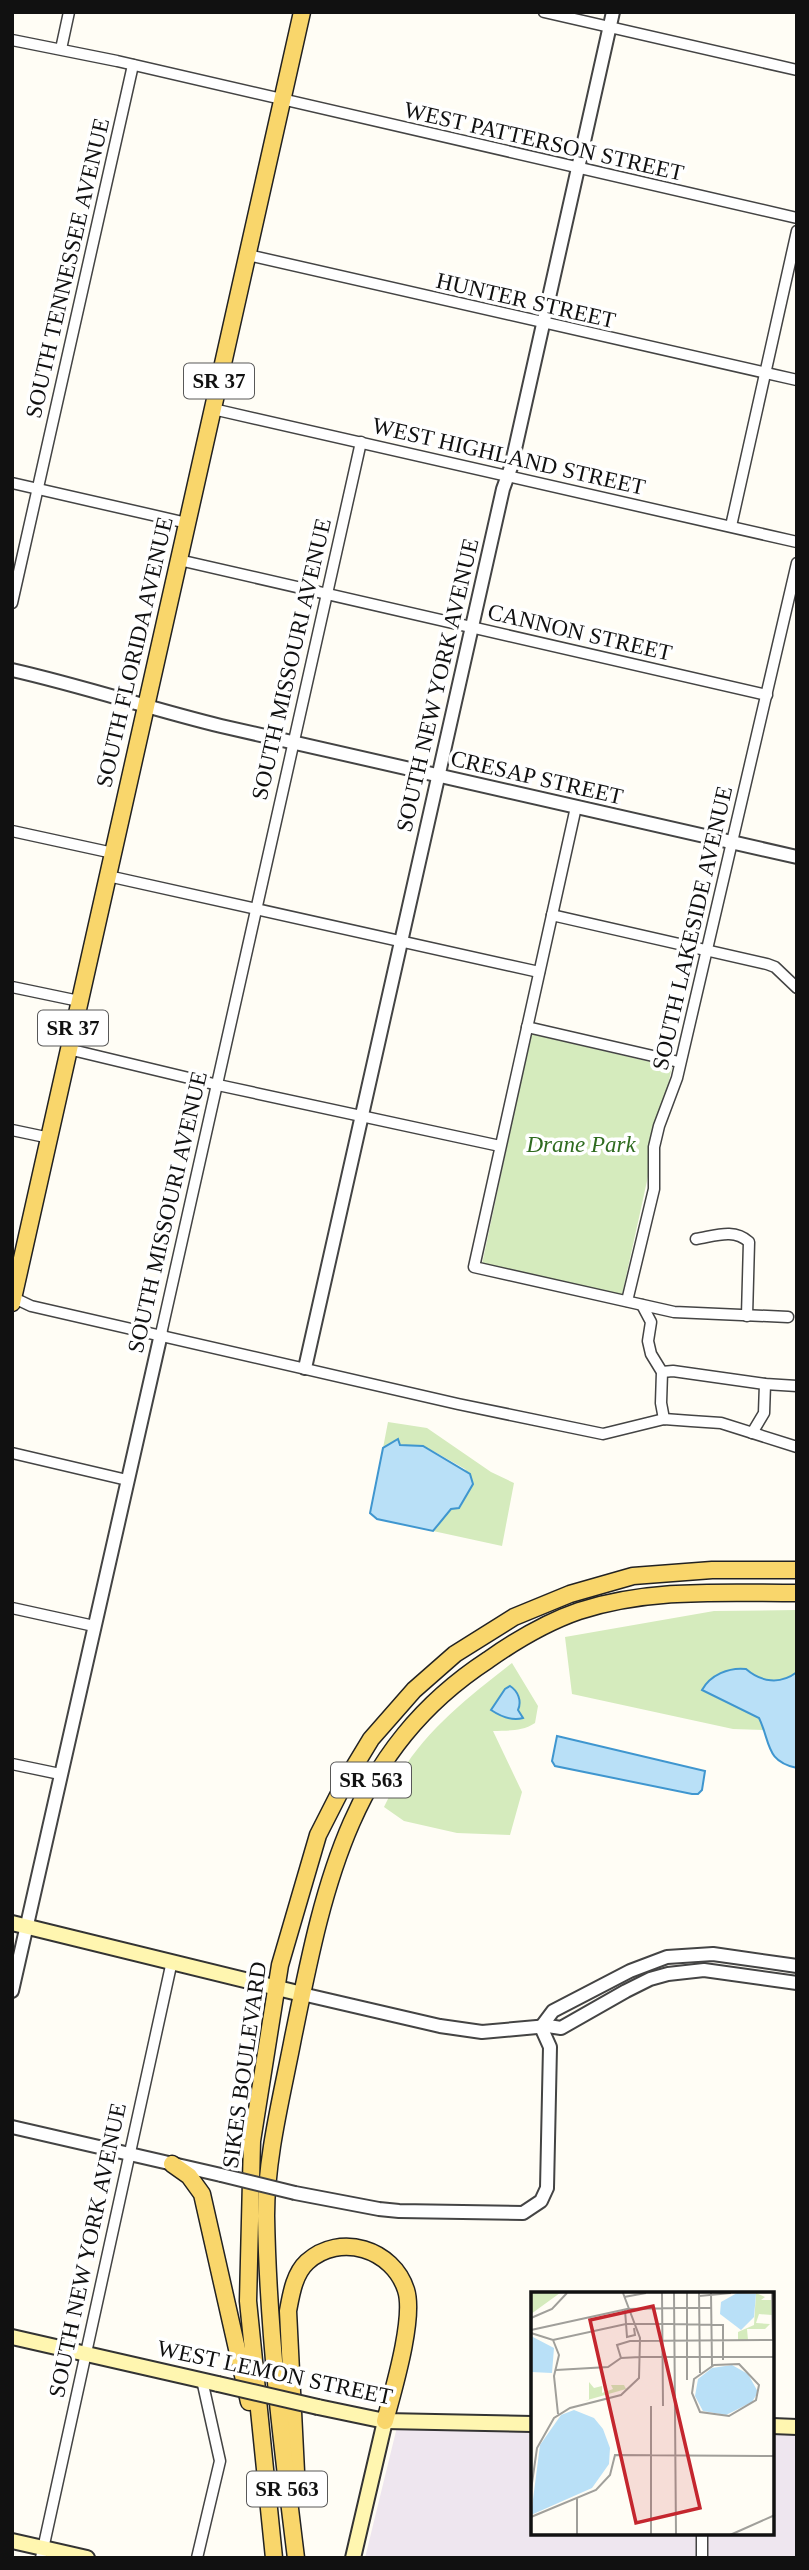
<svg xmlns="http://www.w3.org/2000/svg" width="809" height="2570" viewBox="0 0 809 2570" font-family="'Times New Roman',serif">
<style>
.industrial{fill:#eee6ef}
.green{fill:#d5ebbd}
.water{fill:#b9e0f7;stroke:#3f96cf;stroke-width:2}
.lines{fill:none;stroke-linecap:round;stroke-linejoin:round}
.minor-casing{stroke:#444;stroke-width:13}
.tertiary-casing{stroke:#444;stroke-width:16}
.secondary-casing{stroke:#333;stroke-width:18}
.primary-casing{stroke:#222;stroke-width:19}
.minor{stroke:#fff;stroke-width:10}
.tertiary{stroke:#fff;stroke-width:12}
.secondary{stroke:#fff6b0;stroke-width:14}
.primary{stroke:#f9d66b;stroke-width:16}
.tertiary-bridge-casing{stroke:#444;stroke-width:16;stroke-linecap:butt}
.secondary-bridge-casing{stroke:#333;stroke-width:18;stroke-linecap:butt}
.tertiary-bridge{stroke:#fff;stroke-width:12}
.secondary-bridge{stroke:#fff6b0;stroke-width:14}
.labels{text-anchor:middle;stroke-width:7;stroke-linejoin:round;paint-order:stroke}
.shield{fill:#fff;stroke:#585858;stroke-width:2}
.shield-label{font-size:21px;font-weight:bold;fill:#111}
.street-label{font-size:23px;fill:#111;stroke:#fff}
.park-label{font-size:23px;font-style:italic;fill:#2f6b1f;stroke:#fff}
.inset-road{fill:none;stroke:#a09f9a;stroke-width:2}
.view{fill:#c4262e;fill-opacity:0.15;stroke:#c4262e;stroke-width:3.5}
.inset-edge{fill:none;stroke:#111;stroke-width:3.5}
</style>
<rect width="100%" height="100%" fill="#fffdf5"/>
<!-- industrial -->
<g class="industrial">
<polygon points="397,2427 532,2429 532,2533 697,2533 696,2558 365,2558"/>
<polygon points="772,2433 797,2433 797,2558 707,2558 707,2533 772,2533"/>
</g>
<!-- green -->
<g class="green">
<polygon points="531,1034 672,1067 622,1295 482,1264"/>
<polygon points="388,1422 427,1428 491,1472 514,1483 502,1546 433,1531 451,1508 460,1508 473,1484 465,1469 435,1452 423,1446 399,1445 398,1439 383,1448"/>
<path d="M797,1610V1672C782,1683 759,1683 746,1669L730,1670L720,1673L709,1693L759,1718L765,1730L733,1729L572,1694L565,1637L714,1611Z"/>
<path d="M512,1663L538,1706L535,1723C521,1732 509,1730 493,1731L522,1792L510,1835L457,1833L404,1821L384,1807C390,1796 394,1784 401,1773C428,1728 471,1695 512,1663Z"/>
</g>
<!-- water -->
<g class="water">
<polygon points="398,1439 400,1445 423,1446 470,1474 473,1484 459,1508 451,1509 433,1531 377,1519 370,1513 383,1448"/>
<path d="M746,1669C761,1682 780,1685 797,1672V1768C765,1761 771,1743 759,1718L702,1690C710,1675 729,1667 746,1669Z"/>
<path d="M510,1686C518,1691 522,1701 518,1710L523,1718C512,1721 500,1716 491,1710L505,1689Z"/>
<polygon points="557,1736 705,1771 702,1790 698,1794 692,1794 555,1766 552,1761"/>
</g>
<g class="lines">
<!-- minor casing -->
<g class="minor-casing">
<g id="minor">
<polyline points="544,12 797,70"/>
<polyline points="12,40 117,61 797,218"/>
<polyline points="61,49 69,12"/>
<polyline points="248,255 797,380"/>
<polyline points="213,409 797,542"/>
<polyline points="12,483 187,523"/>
<polyline points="731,526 797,231"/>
<polyline points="179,560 767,695"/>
<polyline points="12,603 133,65"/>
<polyline points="576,807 474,1267 674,1312 788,1317"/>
<polyline points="12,831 113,853"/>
<polyline points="108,876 539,972"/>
<polyline points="552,915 767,964 775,967 797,988"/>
<polyline points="12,987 79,1001"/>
<polyline points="527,1027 679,1062"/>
<polyline points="68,1049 218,1085 500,1146"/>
<polyline points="12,1130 50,1138"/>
<path d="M696,1239C715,1236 734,1228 749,1242L747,1316"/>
<polyline points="12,1297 31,1306 458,1404 603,1434 664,1419 691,1421 721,1423 797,1447"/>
<polyline points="627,1301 654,1189 654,1147 659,1126 677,1078 797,563"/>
<polyline points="642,1305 651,1322 648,1341 651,1354 662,1372 661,1403 664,1419"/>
<polyline points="161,1334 361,442"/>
<polyline points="662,1372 673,1371 765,1384 797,1386"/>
<polyline points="752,1433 764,1413 765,1384"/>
<polyline points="12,1453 127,1480"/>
<polyline points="12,1608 94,1626"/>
<polyline points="12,1764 60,1774"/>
<polyline points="41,2558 172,1961"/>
<polyline points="197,2558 220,2461 202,2380"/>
<polyline points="702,2558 702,2533"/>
</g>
</g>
<!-- tertiary casing -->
<g class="tertiary-casing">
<g id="tertiary">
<path d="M12,670C83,686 151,709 221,726L797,857"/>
<polyline points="305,1368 503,489 511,467 613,12"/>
<polyline points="12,1991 161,1334"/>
<polyline points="302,1994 440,2026 482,2032 548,2026 561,2028 626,1991 650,1979 668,1974 704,1970 797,1983"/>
<polyline points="541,2027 553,2011 630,1971 667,1957 713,1954 797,1966"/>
<polyline points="12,2127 221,2175"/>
<polyline points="295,2193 379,2209 399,2211 523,2213 541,2201 547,2188 550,2047 541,2027"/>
</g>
</g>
<!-- secondary casing -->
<g class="secondary-casing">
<g id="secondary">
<polyline points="12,1923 302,1994"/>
<polyline points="12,2337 218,2384"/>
<polyline points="318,2407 385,2421 532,2424"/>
<polyline points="772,2426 797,2427"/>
<polyline points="12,2541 87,2558"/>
<polyline points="353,2558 385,2421"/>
</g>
</g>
<!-- primary casing -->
<g class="primary-casing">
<g id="primary">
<polyline points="12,1303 302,12"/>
<polyline points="172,2164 189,2176 202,2194 249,2402"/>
<path d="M297,2492L288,2311C291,2295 294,2274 307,2262C340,2232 393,2249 406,2290C415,2318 393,2391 385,2421"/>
<polyline points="274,2558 248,2301 252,2141 280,1965 318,1835 345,1782 371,1739 414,1690 455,1654 514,1617 570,1594 633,1576 712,1570 797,1570"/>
<path d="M296,2558C282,2445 268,2331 266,2216C266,2156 282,2096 293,2038C324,1886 349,1751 488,1660C515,1641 547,1622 579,1611C651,1588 722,1593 797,1593"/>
</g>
</g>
<!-- minor -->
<use href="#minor" class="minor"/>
<!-- tertiary -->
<use href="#tertiary" class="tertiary"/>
<!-- secondary -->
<use href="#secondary" class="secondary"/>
<!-- primary -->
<use href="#primary" class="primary"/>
<!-- tertiary-bridge casing -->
<g class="tertiary-bridge-casing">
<polyline id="tertiary-bridge" points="221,2175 295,2193"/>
</g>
<!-- secondary-bridge casing -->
<g class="secondary-bridge-casing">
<polyline id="secondary-bridge" points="218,2384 318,2407"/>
</g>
<!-- tertiary-bridge -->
<use href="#tertiary-bridge" class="tertiary-bridge"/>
<!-- secondary-bridge -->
<use href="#secondary-bridge" class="secondary-bridge"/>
</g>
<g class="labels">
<!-- shield labels -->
<g class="shield">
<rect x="184" y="363.5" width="70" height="35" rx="5"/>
<rect x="38" y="1010.5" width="70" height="35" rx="5"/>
<rect x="331" y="1762.5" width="80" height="35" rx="5"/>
<rect x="247" y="2471.5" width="80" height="35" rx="5"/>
</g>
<g class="shield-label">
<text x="219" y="388">SR 37</text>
<text x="73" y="1035">SR 37</text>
<text x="371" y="1787">SR 563</text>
<text x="287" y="2496">SR 563</text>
</g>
<!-- street labels -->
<g class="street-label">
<text transform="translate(544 141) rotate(13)" y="8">WEST PATTERSON STREET</text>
<text transform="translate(67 268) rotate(-77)" y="8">SOUTH TENNESSEE AVENUE</text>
<text transform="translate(526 300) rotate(13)" y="8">HUNTER STREET</text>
<text transform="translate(509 456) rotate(13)" y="8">WEST HIGHLAND STREET</text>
<text transform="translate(580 632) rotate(13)" y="8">CANNON STREET</text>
<text transform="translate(134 652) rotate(-77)" y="8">SOUTH FLORIDA AVENUE</text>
<text transform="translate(291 659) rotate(-77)" y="8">SOUTH MISSOURI AVENUE</text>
<text transform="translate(437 685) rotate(-77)" y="8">SOUTH NEW YORK AVENUE</text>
<text transform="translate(537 777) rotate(13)" y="8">CRESAP STREET</text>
<text transform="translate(692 928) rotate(-77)" y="8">SOUTH LAKESIDE AVENUE</text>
<text transform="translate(167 1212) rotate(-77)" y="8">SOUTH MISSOURI AVENUE</text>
<text transform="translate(244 2065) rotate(-82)" y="8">SIKES BOULEVARD</text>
<text transform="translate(87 2250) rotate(-78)" y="8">SOUTH NEW YORK AVENUE</text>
<text transform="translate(275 2372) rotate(12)" y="8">WEST LEMON STREET</text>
</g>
<!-- park labels -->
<g class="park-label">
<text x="581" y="1152">Drane Park</text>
</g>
</g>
<!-- overview -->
<g transform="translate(531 2292)">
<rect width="243" height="243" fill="#fffdf5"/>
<path d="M0,1H29L0,22ZM225,1L234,5L230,8H241V23L228,22L225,31L239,32L234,37H216L217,48H207V40L223,33ZM58,90L63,96L71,94V101L82,97L80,93H93L95,97L53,109L58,108Z" fill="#d5ebbd"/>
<path d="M206,1L225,2L223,25L210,38L189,22L190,10ZM0,44L23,56L21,81L0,80ZM201,73L217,82L227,100L221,110L195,123L172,119L164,104L167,87L181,76ZM43,118L63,126L72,137L79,156L78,172L61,196L0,223L9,153L30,123Z" fill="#b9e0f7"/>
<path class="inset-road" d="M131,1L132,114M143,1L145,243M156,1V88M168,1L169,81M180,1L181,74M241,1L242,48M168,4L200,1M93,5L115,1M144,16H180M94,18L96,45L104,43L103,36M0,26L21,17L36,1M144,32L192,33V68M0,38L96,17L144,16M0,41L22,48L95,32H144M22,48L28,63L23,84L27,122M109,65H144M144,65H244M90,66L86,53L99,49L244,48M208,72L228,93L225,108L198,124L169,120L161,101L163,87L183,73ZM25,78L77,75L90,66L109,65M120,114V243M0,198L6,156L23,126L39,116L90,103L108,86L109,46L92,1M46,206V243M0,225L65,198L79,183L84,163L244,164M199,243L244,223"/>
<path class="view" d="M122,14L169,216L105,231L59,28Z"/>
<rect width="243" height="243" class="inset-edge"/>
</g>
<!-- border -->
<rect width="809" height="2570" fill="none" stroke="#111111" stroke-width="28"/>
</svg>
